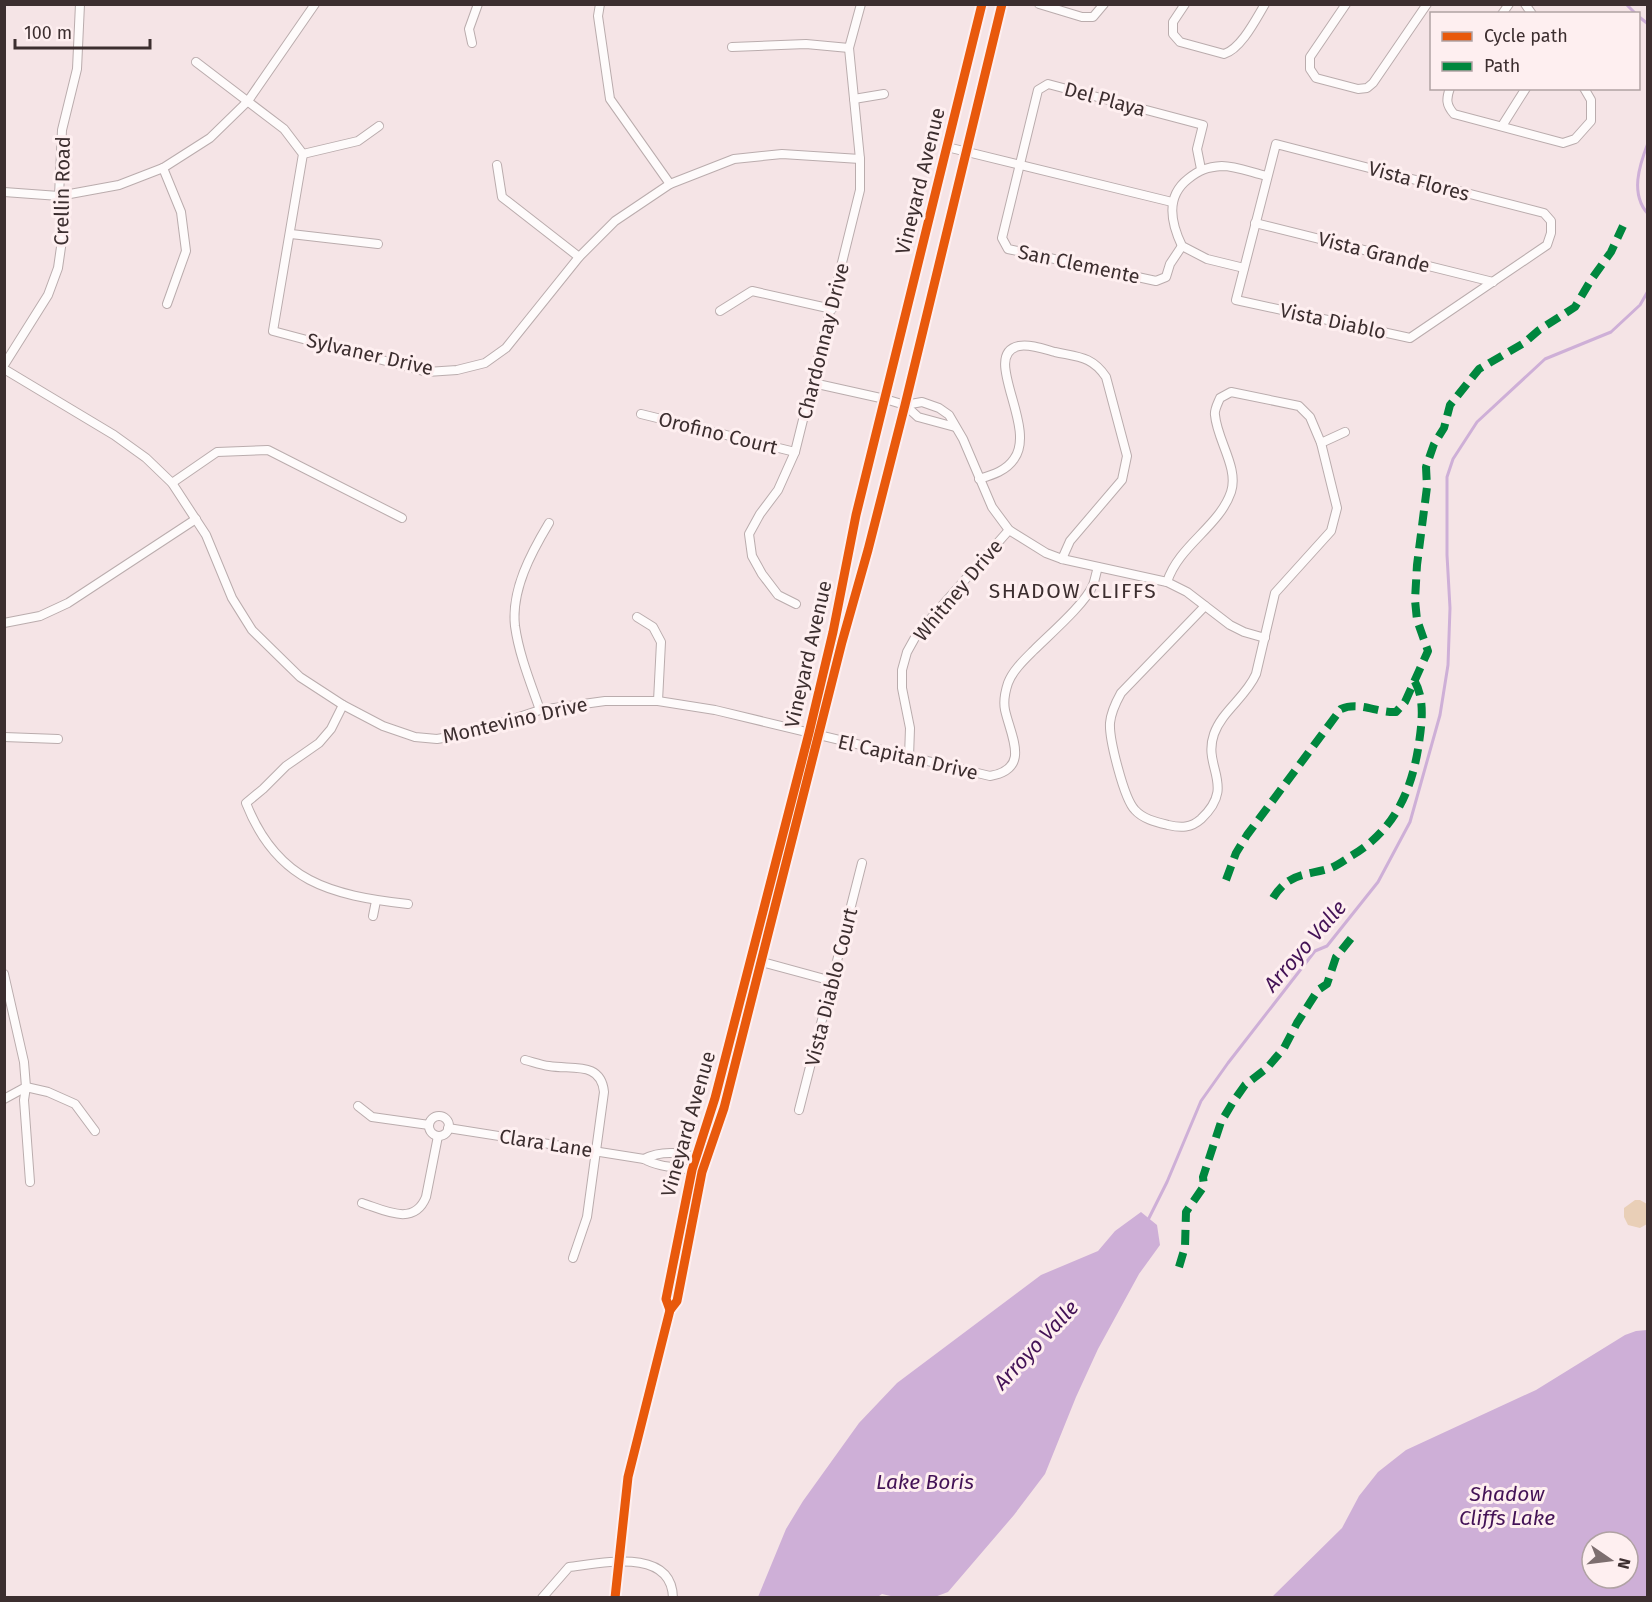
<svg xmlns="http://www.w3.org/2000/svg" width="1652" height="1602" viewBox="0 0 1652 1602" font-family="'Fira Sans',sans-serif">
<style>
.green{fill:#e9cfb7}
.water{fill:#ceafd7;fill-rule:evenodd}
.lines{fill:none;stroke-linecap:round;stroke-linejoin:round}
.stream{stroke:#ceafd7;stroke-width:3}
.minor-casing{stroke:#baacad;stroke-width:10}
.tertiary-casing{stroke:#baacad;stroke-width:11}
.minor{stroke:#fefbfb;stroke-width:8}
.tertiary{stroke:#fefbfb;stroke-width:9}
.quiet{stroke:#00873e;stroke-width:8;stroke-dasharray:15 8;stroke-linecap:butt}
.cycleway-casing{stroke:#feeff0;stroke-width:13}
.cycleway{stroke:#e8590c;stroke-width:9}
.labels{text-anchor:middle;stroke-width:6;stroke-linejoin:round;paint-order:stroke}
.street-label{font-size:20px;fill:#3c2e2f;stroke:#feeff0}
.neighbourhood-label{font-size:21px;letter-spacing:1.5px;fill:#3c2e2f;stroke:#feeff0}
.water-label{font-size:21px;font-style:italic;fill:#431256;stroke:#feeff0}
</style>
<rect width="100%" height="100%" fill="#f5e4e6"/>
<!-- green -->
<polygon class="green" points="1635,1200 1640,1200 1647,1204 1647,1224 1640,1228 1628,1225 1624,1217 1624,1208"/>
<!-- water -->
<g class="water">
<polygon points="1141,1212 1157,1225 1160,1245 1139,1274 1098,1349 1076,1397 1045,1474 1014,1515 948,1592 932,1598 895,1597 882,1594 876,1598 758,1597 786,1529 803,1501 859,1423 897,1383 1041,1275 1098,1251 1115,1231"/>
<path d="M1647,1330V1597H1272L1342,1528L1359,1496L1378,1472L1406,1450L1536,1390L1625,1335L1636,1331ZM1592,1542H1628V1578H1592Z"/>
</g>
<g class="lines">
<!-- stream -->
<g class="stream">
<polyline points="1626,4 1636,14"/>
<polyline points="1638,16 1648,24"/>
<path d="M1648,143C1639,166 1630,194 1648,214"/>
<polyline points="1148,1220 1167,1182 1201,1101 1228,1063 1315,951 1327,946 1378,882 1410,822 1440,715 1448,665 1450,608 1447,555 1447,477 1453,459 1477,422 1545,359 1611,332 1640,305 1648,291"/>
</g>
<!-- minor casing -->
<g class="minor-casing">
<g id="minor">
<polyline points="600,4 598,16 610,99 670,184"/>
<polyline points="1039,4 1082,17 1093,17 1104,4"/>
<path d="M1185,4L1173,22V34L1180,42L1224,54C1241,49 1256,19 1265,4"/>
<polyline points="1346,4 1310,57 1310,69 1316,78 1358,89 1367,88 1373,83 1427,4"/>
<polyline points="1525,4 1532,14"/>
<polyline points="1502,14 1509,4"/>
<polyline points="472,43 469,29 478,4"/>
<polyline points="732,47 806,44 849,48"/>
<polyline points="196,62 284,129 303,154 273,331 427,372 457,370 485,363 506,348 579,257 615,221 670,184 734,159 782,154 860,159"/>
<path d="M1450,88C1446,99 1446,105 1454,114L1563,143L1575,139L1591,121V100L1584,88"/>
<polyline points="854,99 884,94"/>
<polyline points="1502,126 1526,88"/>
<polygon points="1276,144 1544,213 1551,221 1551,233 1547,245 1410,338 1236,300"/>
<polyline points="947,147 1172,202"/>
<polyline points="303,154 358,141 379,126"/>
<polyline points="497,165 502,197 579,257"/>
<polyline points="163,168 181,212 186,251 167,304"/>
<polyline points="4,192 59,196 119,185 163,168 210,138 248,101 315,4"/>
<polyline points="1255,223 1493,282"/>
<polyline points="291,234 378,244"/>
<polyline points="1182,246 1170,264 1166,277 1156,281 1008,249 1002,238 1038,90 1048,84 1203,125 1197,149 1201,169"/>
<path d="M1244,268L1207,259L1182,246C1171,223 1165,197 1188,179C1199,170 1207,167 1222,166C1236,166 1253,173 1267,176"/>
<polyline points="720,311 752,291 832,309"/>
<polyline points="4,365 48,295 58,268 64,226 59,196 62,130 77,69 80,4"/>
<path d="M4,369L114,435L146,458L172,483L206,535L232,598L252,630L300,677L343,705L383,726L415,737L437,739L472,733L540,710L605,701H658L715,710L990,776C1031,769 1011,737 1005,710C1003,700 1005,692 1008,683C1013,670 1025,659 1034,650C1050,634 1085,604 1093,585C1095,580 1096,573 1098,567"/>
<polyline points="813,383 885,399 905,405 918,417 955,427"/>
<polyline points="905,405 922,402 939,408 949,415 963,439 992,507 1009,530 1046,553 1062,559 1167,582 1187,592 1230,625 1244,632 1265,638"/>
<polyline points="641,414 795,452"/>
<polyline points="1321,443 1345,432"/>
<path d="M979,479C992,475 1006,471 1014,459C1038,427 980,354 1019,346C1030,344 1044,349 1055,352C1078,357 1092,356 1106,377L1127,456L1122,480L1070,541L1062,559"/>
<polyline points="172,483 217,452 268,450 402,518"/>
<path d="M1167,582C1179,545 1219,527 1231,492C1239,468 1217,440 1215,415C1214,410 1218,403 1220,398L1231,392L1299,406L1310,417L1321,443L1337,508L1331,531L1275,593L1256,674C1246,697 1222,711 1214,734C1202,768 1237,785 1201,819C1191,828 1181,828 1168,825C1156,822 1143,819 1135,810C1124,799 1109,739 1110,723C1111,712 1116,702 1121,693L1205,606"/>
<polyline points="796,604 778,595 762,574 752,556 749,534 760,514 778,490 795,452 860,190 860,159 849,48 861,4"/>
<polyline points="637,617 653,627 661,642 658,701"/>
<polyline points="4,623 40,616 68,603 196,519"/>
<path d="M343,705L331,729L319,743L286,766L263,789L246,803C277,882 330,895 408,904"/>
<path d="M540,710C531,684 519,655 515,626C511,590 531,553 549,523"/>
<polyline points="4,737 58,739"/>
<polyline points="909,757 910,728 902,688 902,670 907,652 917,634 1009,530"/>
<polyline points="373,916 376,901"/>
<polyline points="751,959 832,981"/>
<polyline points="4,974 24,1062 26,1087 4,1099"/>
<path d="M525,1060C533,1062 541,1065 549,1066C572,1070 601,1061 604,1092L587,1217L573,1258"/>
<polyline points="358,1106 372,1117 429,1125"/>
<polyline points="799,1110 862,863"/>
<circle cx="439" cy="1126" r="10"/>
<path d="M448,1128L644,1159C658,1167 676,1167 692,1170L696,1167"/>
<path d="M644,1159C661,1150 683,1152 701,1159"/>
<polyline points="30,1182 24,1100 26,1087 48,1092 75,1104 95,1131"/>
<path d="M362,1203C384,1210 414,1227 426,1197L438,1136"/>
<path d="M542,1598L569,1567C602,1563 672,1547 673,1598"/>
</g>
</g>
<!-- tertiary casing -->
<g class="tertiary-casing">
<g id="tertiary">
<polyline points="670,1310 666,1299 692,1170 715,1098 809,733 833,632 856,515 982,4"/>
<polyline points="615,1598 628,1477 670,1310 677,1301 702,1172 724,1108 842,642 868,550 905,405 1002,4"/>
</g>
</g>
<!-- minor -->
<use href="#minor" class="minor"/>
<!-- tertiary -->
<use href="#tertiary" class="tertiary"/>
<!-- quiet -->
<g class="quiet">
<path d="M1226,880L1236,853L1247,835L1341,709C1359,701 1377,713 1396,712L1405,702L1428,651L1417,620L1415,600L1417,565L1427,487L1426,467L1434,444L1444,428L1450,405L1479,369L1524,343L1539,330L1575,307L1591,280L1611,252L1623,226"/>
<path d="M1273,898C1289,872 1306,876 1331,868C1338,865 1345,860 1351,856C1394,831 1412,791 1419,743C1422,722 1425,698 1414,680"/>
<polyline points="1179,1267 1185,1247 1186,1212 1204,1186 1203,1177 1221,1122 1233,1102 1245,1085 1267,1068 1284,1048 1297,1023 1318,990 1327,984 1336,957 1353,936"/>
</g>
<!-- cycleway casing -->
<g class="cycleway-casing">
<g id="cycleway">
<polyline points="670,1310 666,1299 692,1170 715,1098 809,733 833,632 856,515 982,4"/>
<polyline points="615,1598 628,1477 670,1310 677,1301 702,1172 724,1108 842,642 868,550 905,405 1002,4"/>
</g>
</g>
<!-- cycleway -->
<use href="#cycleway" class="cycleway"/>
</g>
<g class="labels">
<!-- street labels -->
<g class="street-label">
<text transform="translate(1105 99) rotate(15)" y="7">Del Playa</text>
<text transform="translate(920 181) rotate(-76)" y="7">Vineyard Avenue</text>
<text transform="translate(1419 181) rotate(15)" y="7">Vista Flores</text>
<text transform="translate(62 191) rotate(-89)" y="7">Crellin Road</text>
<text transform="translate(1374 252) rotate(14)" y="7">Vista Grande</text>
<text transform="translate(1079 264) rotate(12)" y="7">San Clemente</text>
<text transform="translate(1333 321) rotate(12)" y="7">Vista Diablo</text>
<text transform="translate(823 341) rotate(-76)" y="7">Chardonnay Drive</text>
<text transform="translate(370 354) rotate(13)" y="7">Sylvaner Drive</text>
<text transform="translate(718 433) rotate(14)" y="7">Orofino Court</text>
<text transform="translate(958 590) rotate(-50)" y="7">Whitney Drive</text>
<text transform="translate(808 654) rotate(-77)" y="7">Vineyard Avenue</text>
<text transform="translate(515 720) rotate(-13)" y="7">Montevino Drive</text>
<text transform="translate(908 757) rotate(13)" y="7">El Capitan Drive</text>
<text transform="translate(831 987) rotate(-76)" y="7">Vista Diablo Court</text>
<text transform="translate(688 1124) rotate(-74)" y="7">Vineyard Avenue</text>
<text transform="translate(546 1143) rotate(9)" y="7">Clara Lane</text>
</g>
<!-- neighbourhood labels -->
<g class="neighbourhood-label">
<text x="1073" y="598">SHADOW CLIFFS</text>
</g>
<!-- water labels -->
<g class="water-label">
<text transform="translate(1305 946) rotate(-49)" y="7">Arroyo Valle</text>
<text transform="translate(1036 1345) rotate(-47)" y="7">Arroyo Valle</text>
<text x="925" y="1489">Lake Boris</text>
<text x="1507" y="1501">Shadow<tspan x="1507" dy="24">Cliffs Lake</tspan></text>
</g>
</g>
<!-- border -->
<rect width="1652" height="1602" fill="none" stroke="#3c2e2f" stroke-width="12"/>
<!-- legend -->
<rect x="1430" y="12" width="210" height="78" fill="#feeff0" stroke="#b0a2a3" stroke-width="1.5"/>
<rect x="1442" y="32" width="30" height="9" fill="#e8590c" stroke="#b0a2a3" stroke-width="1.5"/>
<text x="1484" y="42" font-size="18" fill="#3c2e2f">Cycle path</text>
<rect x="1442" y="62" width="30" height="9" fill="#00873e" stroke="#b0a2a3" stroke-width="1.5"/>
<text x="1484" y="72" font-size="18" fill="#3c2e2f">Path</text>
<!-- north arrow -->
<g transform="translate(1610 1560) rotate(104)"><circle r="28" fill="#feeff0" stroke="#b0a2a3" stroke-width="1.5"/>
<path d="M0-4.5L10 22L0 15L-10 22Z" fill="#7d6e6f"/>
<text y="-9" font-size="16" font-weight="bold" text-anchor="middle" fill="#3c2e2f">N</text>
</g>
<!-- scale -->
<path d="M15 39v9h135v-9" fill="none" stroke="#3c2e2f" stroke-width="3"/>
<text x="24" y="39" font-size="18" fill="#3c2e2f" stroke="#feeff0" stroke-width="4.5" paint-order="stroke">100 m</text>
</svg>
